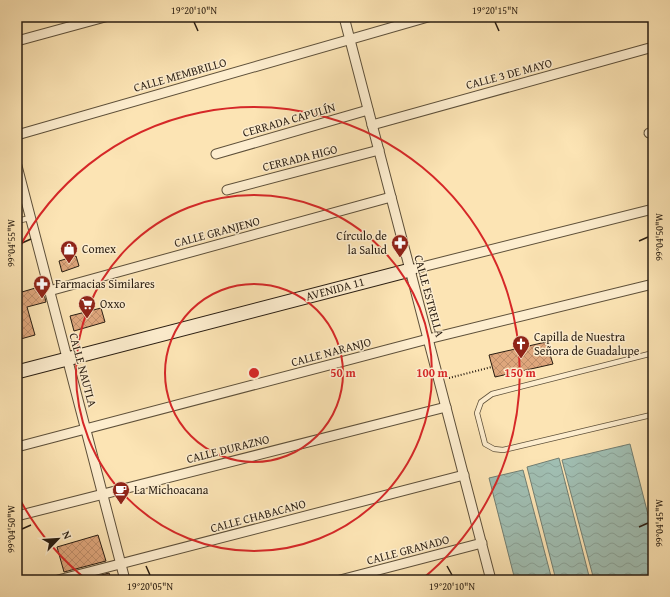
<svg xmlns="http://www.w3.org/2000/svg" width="670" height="597" viewBox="0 0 670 597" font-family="'Gentium Book Plus',serif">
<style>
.water{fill:url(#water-waves);stroke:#717e72}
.building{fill:url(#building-cross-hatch);stroke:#2a1e12}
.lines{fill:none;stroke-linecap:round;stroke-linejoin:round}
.lane-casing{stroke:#5e503a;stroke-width:6}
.street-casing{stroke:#5e503a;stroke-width:11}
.secondary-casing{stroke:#2a1e12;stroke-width:15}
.path{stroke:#2a1e12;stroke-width:2;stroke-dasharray:1 2;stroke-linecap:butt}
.lane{stroke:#fdedce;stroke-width:4.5}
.street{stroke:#fdedce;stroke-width:9}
.secondary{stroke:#fdedce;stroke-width:13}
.ticks{fill:none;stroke:#2a1e12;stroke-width:1.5}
.ring{fill:none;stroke:#d62828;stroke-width:2}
.labels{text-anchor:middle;stroke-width:3;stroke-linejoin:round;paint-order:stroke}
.street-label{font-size:12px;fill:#2a1e12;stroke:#fdedce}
.poi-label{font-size:12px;fill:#2a1e12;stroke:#fdedce;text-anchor:start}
.centre{fill:#d62828;stroke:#fdedce;stroke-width:2}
.ring-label{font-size:12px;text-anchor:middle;font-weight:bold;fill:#d62828;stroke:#fdedce;stroke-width:3;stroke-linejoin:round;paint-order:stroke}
.neatline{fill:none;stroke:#2a1e12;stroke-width:1.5}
.ticks-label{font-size:10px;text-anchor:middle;fill:#2a1e12}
</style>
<defs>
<pattern id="water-waves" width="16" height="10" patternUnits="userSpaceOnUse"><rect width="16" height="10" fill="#a0beb2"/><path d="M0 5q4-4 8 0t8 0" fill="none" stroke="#8aa398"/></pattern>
<pattern id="building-cross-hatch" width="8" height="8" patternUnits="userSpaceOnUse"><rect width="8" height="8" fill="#dea67c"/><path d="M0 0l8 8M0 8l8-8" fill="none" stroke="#bf8e6a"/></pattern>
</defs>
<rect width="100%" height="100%" fill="#fce4b4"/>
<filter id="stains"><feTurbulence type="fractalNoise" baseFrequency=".005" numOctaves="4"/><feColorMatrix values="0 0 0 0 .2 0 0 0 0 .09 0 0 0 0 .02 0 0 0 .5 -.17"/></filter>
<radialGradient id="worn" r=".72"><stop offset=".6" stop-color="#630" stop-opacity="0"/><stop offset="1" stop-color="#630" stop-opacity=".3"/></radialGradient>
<!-- water -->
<g class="water">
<polygon points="630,444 653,534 653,580 594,580 562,460"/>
<polygon points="559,458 590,580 556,580 527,467"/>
<polygon points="523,470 552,580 515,580 489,478"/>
</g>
<!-- building -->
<g class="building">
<polygon points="76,256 79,266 62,272 59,261"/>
<polygon points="17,283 20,283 22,292 42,286 46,302 27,307 35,335 17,340"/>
<polygon points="101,308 105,322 74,331 70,316"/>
<polygon points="546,342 553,364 495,377 489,355"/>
<polygon points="98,535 106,561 64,572 57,547"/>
<polygon points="109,573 112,580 82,580"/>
</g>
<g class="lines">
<!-- lane casing -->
<g class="lane-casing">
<g id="lane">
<polyline points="17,221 30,218"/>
<polyline points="653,353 492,394 481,402 477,413 485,444 494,449 503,450 651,415 653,423"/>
</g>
</g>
<!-- street casing -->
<g class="street-casing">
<g id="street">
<polyline points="344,17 491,580"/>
<polyline points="17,41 105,17"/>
<polyline points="372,125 653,47"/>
<polyline points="649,133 653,132"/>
<polyline points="17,135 428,17"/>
<polyline points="216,154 368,110"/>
<polyline points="17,166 125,580"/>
<polyline points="227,190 379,150"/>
<polyline points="410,270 653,209"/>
<polyline points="49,291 391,197"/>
<polyline points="17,447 428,339 653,284"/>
<polyline points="17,516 446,407"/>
<polyline points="58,580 464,475"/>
<polyline points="340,580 482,543"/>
</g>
</g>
<!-- secondary casing -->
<g class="secondary-casing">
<polyline id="secondary" points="17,372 410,270"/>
</g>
<!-- path -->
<polyline class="path" points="449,378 492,367"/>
<!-- lane -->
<use href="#lane" class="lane"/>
<!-- street -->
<use href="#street" class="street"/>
<!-- secondary -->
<use href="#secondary" class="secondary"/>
</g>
<!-- ticks -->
<path class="ticks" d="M194,22L198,31M495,22L499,31M639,241L648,237M22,243L31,239M639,527L648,523M22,529L31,525M146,566L150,575M447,566L452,575"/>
<!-- distance rings -->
<g class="ring">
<circle cx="254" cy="373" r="89"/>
<circle cx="254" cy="373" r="178"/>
<path d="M87 580A266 266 0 0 1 18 496M18 250A266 266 0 1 1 421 580"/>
</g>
<!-- icons -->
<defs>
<g id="pharmacy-pin" transform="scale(0.9)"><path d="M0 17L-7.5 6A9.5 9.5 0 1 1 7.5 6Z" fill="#8f2418" stroke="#fdedce"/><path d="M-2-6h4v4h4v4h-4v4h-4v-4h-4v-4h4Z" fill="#fff"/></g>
<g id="shop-pin" transform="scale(0.9)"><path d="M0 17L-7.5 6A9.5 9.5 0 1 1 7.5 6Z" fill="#8f2418" stroke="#fdedce"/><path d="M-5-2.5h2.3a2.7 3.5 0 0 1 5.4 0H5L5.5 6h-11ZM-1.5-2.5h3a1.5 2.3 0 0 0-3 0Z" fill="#fff"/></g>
<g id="supermarket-pin" transform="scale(0.9)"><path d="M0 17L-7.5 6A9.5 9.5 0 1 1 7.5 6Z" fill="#8f2418" stroke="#fdedce"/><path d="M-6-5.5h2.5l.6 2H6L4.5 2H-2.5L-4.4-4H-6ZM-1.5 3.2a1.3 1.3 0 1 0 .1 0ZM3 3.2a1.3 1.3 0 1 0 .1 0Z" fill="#fff"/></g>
<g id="church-pin" transform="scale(0.9)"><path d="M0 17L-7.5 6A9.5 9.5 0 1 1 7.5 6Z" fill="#8f2418" stroke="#fdedce"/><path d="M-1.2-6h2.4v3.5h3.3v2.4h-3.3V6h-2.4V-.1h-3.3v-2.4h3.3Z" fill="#fff"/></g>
<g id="cafe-pin" transform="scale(0.9)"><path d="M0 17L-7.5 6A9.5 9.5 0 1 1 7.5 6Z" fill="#8f2418" stroke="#fdedce"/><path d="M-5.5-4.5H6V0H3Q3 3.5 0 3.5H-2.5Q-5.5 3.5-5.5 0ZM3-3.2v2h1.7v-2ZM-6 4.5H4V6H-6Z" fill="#fff"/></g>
</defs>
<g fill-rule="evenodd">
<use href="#pharmacy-pin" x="400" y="243"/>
<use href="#shop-pin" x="69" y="249"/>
<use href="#pharmacy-pin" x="42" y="284"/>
<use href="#supermarket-pin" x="87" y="304"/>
<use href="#church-pin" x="521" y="344"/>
<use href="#cafe-pin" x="121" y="490"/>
</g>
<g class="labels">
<!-- street labels -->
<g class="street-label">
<text transform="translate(509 74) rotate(-15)" y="4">CALLE 3 DE MAYO</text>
<text transform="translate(180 75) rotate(-16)" y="4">CALLE MEMBRILLO</text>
<text transform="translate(289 120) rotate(-16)" y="4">CERRADA CAPULÍN</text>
<text transform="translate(300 158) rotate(-14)" y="4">CERRADA HIGO</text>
<text transform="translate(217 232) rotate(-15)" y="4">CALLE GRANJENO</text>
<text transform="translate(335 289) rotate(-15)" y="4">AVENIDA 11</text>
<text transform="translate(429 296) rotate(75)" y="4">CALLE ESTRELLA</text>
<text transform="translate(331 352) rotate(-15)" y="4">CALLE NARANJO</text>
<text transform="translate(83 370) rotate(75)" y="4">CALLE NAUTLA</text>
<text transform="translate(228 449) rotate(-14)" y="4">CALLE DURAZNO</text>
<text transform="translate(258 516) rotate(-15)" y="4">CALLE CHABACANO</text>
<text transform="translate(408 550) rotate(-15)" y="4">CALLE GRANADO</text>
</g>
<!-- poi labels -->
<g class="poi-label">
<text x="387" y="240" text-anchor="end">Círculo de<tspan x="387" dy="14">la Salud</tspan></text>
<text x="82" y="253">Comex</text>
<text x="55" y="288">Farmacias Similares</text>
<text x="100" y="308">Oxxo</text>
<text x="534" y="341">Capilla de Nuestra<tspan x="534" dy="14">Señora de Guadalupe</tspan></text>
<text x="134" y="494">La Michoacana</text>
</g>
</g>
<circle cx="254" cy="373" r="6" class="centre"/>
<g class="ring-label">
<text x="343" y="377">50 m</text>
<text x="432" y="377">100 m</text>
<text x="520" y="377">150 m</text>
</g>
<!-- margin -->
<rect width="670" height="597" fill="none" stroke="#fce4b4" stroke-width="44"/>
<!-- north arrow -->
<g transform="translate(58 539) rotate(65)" stroke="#fdedce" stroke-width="3" paint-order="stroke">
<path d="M0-3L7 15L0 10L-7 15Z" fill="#2a1e12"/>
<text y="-6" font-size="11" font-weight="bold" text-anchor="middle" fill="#2a1e12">N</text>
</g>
<rect x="22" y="22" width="626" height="553" class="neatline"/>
<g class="ticks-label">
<text x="194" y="14">19°20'10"N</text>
<text x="495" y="14">19°20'15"N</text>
<text transform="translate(659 237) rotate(-90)" y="4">99°04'50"W</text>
<text transform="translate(11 243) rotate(-90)" y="4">99°04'55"W</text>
<text transform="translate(659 523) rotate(-90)" y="4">99°04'45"W</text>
<text transform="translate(11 529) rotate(-90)" y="4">99°04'50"W</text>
<text x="150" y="590">19°20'05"N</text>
<text x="452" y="590">19°20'10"N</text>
</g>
<rect width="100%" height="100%" filter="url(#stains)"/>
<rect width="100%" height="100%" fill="url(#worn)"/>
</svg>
